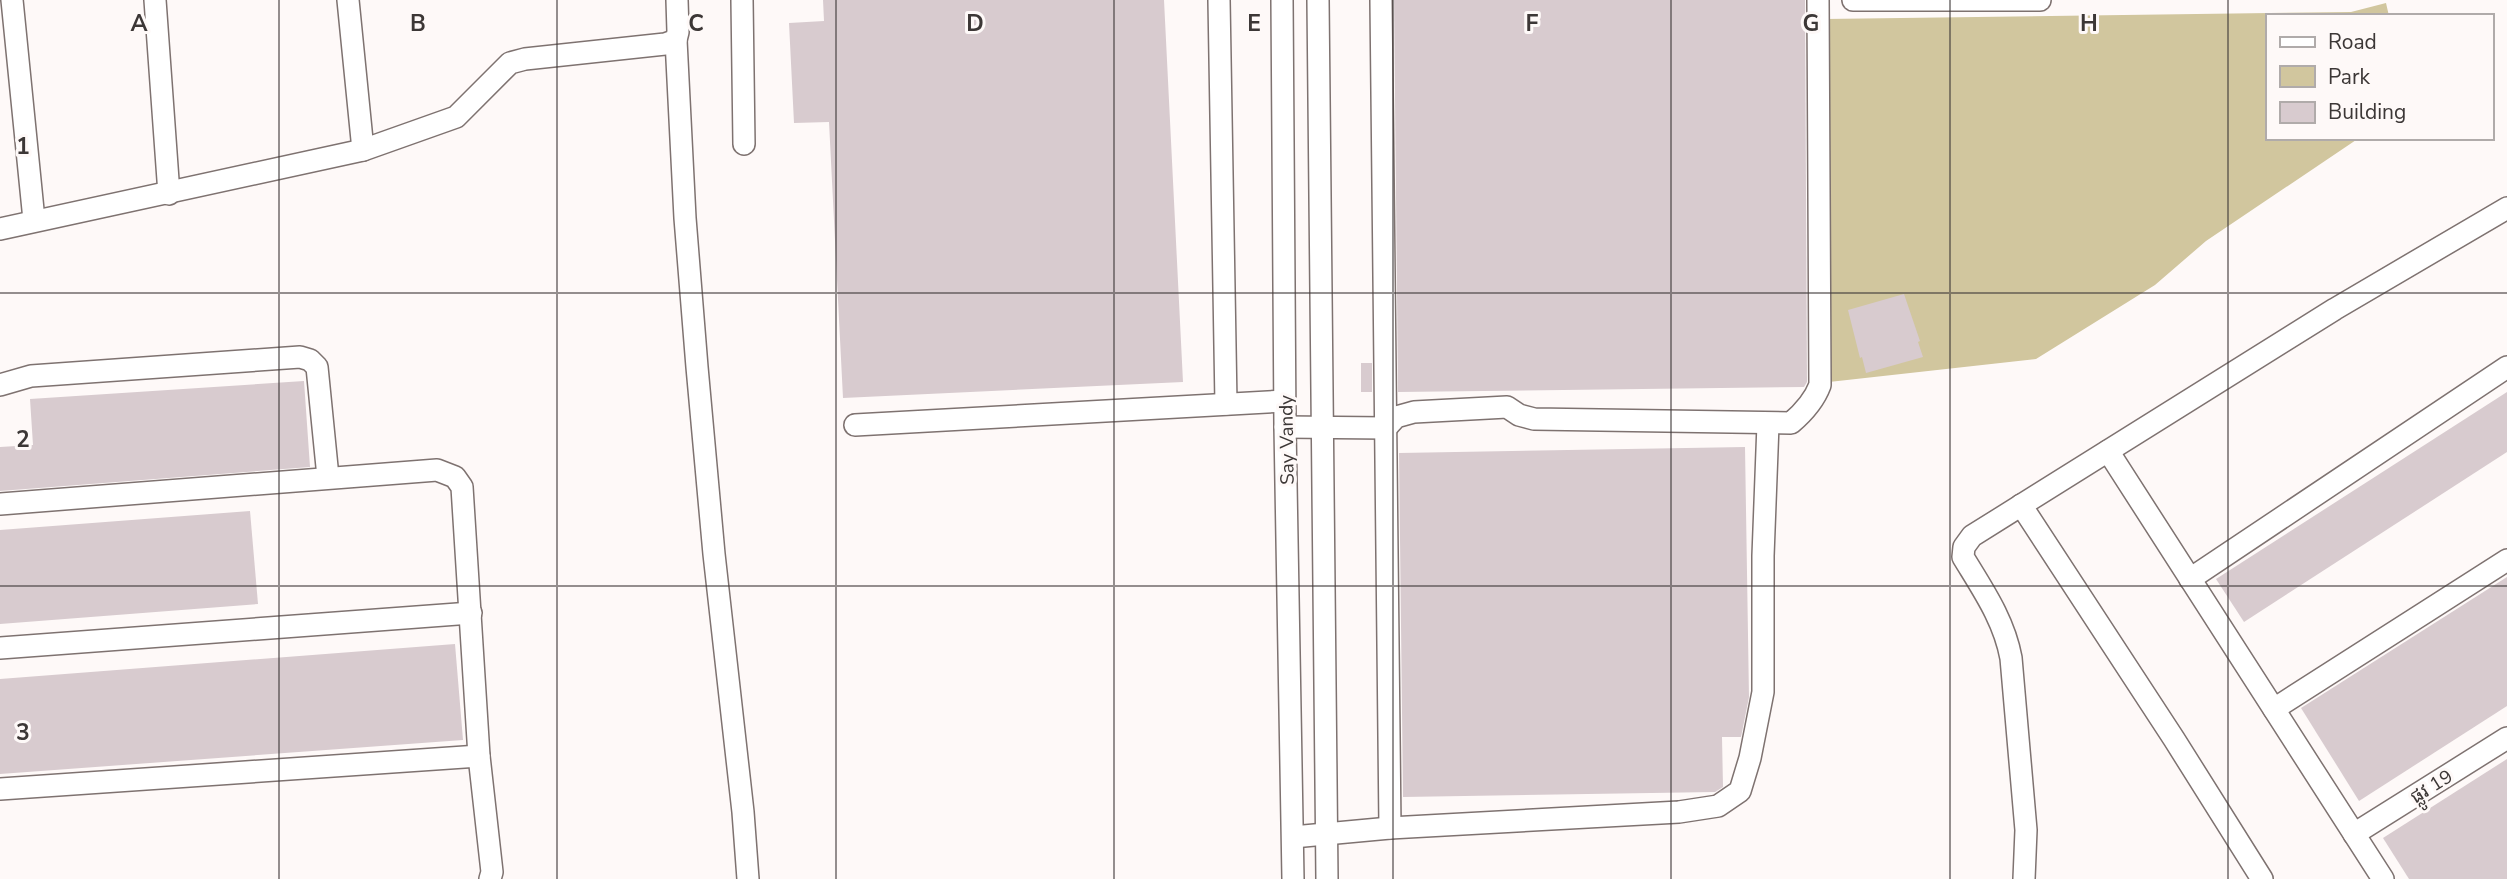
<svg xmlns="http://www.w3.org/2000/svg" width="2507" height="879" viewBox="0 0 2507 879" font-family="'Nunito Sans','Noto Sans Khmer',sans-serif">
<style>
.green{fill:#d1c69e}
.building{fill:#d8cbcf}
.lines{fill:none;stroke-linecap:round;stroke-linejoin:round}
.minor-casing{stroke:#7e7270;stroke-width:24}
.minor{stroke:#fff;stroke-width:21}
.grid{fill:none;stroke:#3c3736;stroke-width:2;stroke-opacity:0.55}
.labels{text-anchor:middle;stroke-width:6;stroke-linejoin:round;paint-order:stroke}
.street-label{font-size:19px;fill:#3c3736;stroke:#fef9f8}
.grid-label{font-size:23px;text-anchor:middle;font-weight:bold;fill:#3c3736;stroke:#fef9f8;stroke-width:6;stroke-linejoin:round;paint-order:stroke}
</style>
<rect width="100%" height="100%" fill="#fef9f8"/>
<!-- green -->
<polygon class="green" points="2386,3 2389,16 2267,16 2267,138 2359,138 2206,241 2155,285 2036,359 1829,382 1825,19 2351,12"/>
<!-- building -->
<g class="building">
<polygon points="823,0 1164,0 1183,382 843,398 829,122 794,123 789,23 824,21"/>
<polygon points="1394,0 1805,0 1807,382 1804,387 1398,392"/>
<polygon points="1904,294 1920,341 1918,342 1923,357 1866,373 1862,357 1860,358 1848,310"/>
<rect x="1361" y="363" width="11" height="29"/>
<polygon points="304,381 310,467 0,491 0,447 33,445 30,399"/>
<polygon points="2507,392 2507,452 2244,622 2216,579"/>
<polygon points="1745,447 1749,697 1741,737 1722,737 1723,787 1715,792 1403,797 1399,453"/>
<polygon points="250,511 258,604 0,624 0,530"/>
<polygon points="2507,577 2507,706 2359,801 2301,708"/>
<polygon points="455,644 463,740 0,774 0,679"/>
<polygon points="2507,759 2507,879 2409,879 2383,838"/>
</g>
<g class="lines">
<!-- minor casing -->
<g class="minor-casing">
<g id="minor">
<polyline points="12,0 34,220"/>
<polyline points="155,0 169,194"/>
<polyline points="348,0 363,150"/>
<polyline points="742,0 744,144"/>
<polyline points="1219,0 1226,404"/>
<polyline points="1282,0 1285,427 1293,879"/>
<polyline points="1318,0 1327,879"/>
<polyline points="1381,0 1390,828"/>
<polyline points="1853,0 2040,0"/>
<polyline points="676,40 685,218 697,367 714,554 743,812 748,879"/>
<polyline points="0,229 363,150 456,117 510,63 525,59 665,44 676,40 678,32 677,0"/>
<polyline points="0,385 31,376 300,357 310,360 317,367 328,477"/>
<polyline points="855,425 1285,401"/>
<path d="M1285,427L1386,428L1396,417L1414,412L1507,407L1519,415L1534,419L1791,423C1804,412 1814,401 1820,385L1818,0"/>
<polyline points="2108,451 2383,879"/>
<polyline points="0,504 437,470 455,477 462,487 479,756 492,872 490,879"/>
<polyline points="2021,505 2174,739 2262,879"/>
<polyline points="2190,579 2507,367"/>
<polyline points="0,648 471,613"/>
<polyline points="2274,709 2507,560"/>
<polyline points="0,789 479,756"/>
<polyline points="2354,834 2507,738"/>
<polyline points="1293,837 1390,828 1679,812 1718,806 1740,791 1750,758 1763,692 1763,556 1768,424"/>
<path d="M2024,879L2026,830L2011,658C2004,620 1983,590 1963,557L1964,547L1972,536L2335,309L2507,208"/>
</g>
</g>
<!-- minor -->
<use href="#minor" class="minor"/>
</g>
<!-- grid -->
<path class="grid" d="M279,0V879M557,0V879M836,0V879M1114,0V879M1393,0V879M1671,0V879M1950,0V879M2228,0V879M0,293H2507M0,586H2507"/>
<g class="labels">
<!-- street labels -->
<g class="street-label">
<text transform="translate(1286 440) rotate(-91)" y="7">Say Vandy</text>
<text transform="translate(2431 786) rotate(-32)" y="7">ផ្លូវ 19</text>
</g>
</g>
<g class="grid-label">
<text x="139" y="31">A</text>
<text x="418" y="31">B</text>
<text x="696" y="31">C</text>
<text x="975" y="31">D</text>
<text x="1254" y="31">E</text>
<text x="1532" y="31">F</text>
<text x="1811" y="31">G</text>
<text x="2089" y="31">H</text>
<text x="23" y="154">1</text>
<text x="23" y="447">2</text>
<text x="23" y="740">3</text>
</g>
<!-- legend -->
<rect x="2266" y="14" width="228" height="126" fill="#fef9f8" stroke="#b0abaa" stroke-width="2"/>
<rect x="2280" y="37" width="35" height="10" fill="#ffffff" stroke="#b0abaa" stroke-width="2"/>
<text x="2328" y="49" font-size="21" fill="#3c3736">Road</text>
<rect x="2280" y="66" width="35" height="21" fill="#d1c69e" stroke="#b0abaa" stroke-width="2"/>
<text x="2328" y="84" font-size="21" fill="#3c3736">Park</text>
<rect x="2280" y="102" width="35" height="21" fill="#d8cbcf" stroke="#b0abaa" stroke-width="2"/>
<text x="2328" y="119" font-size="21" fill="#3c3736">Building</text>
</svg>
